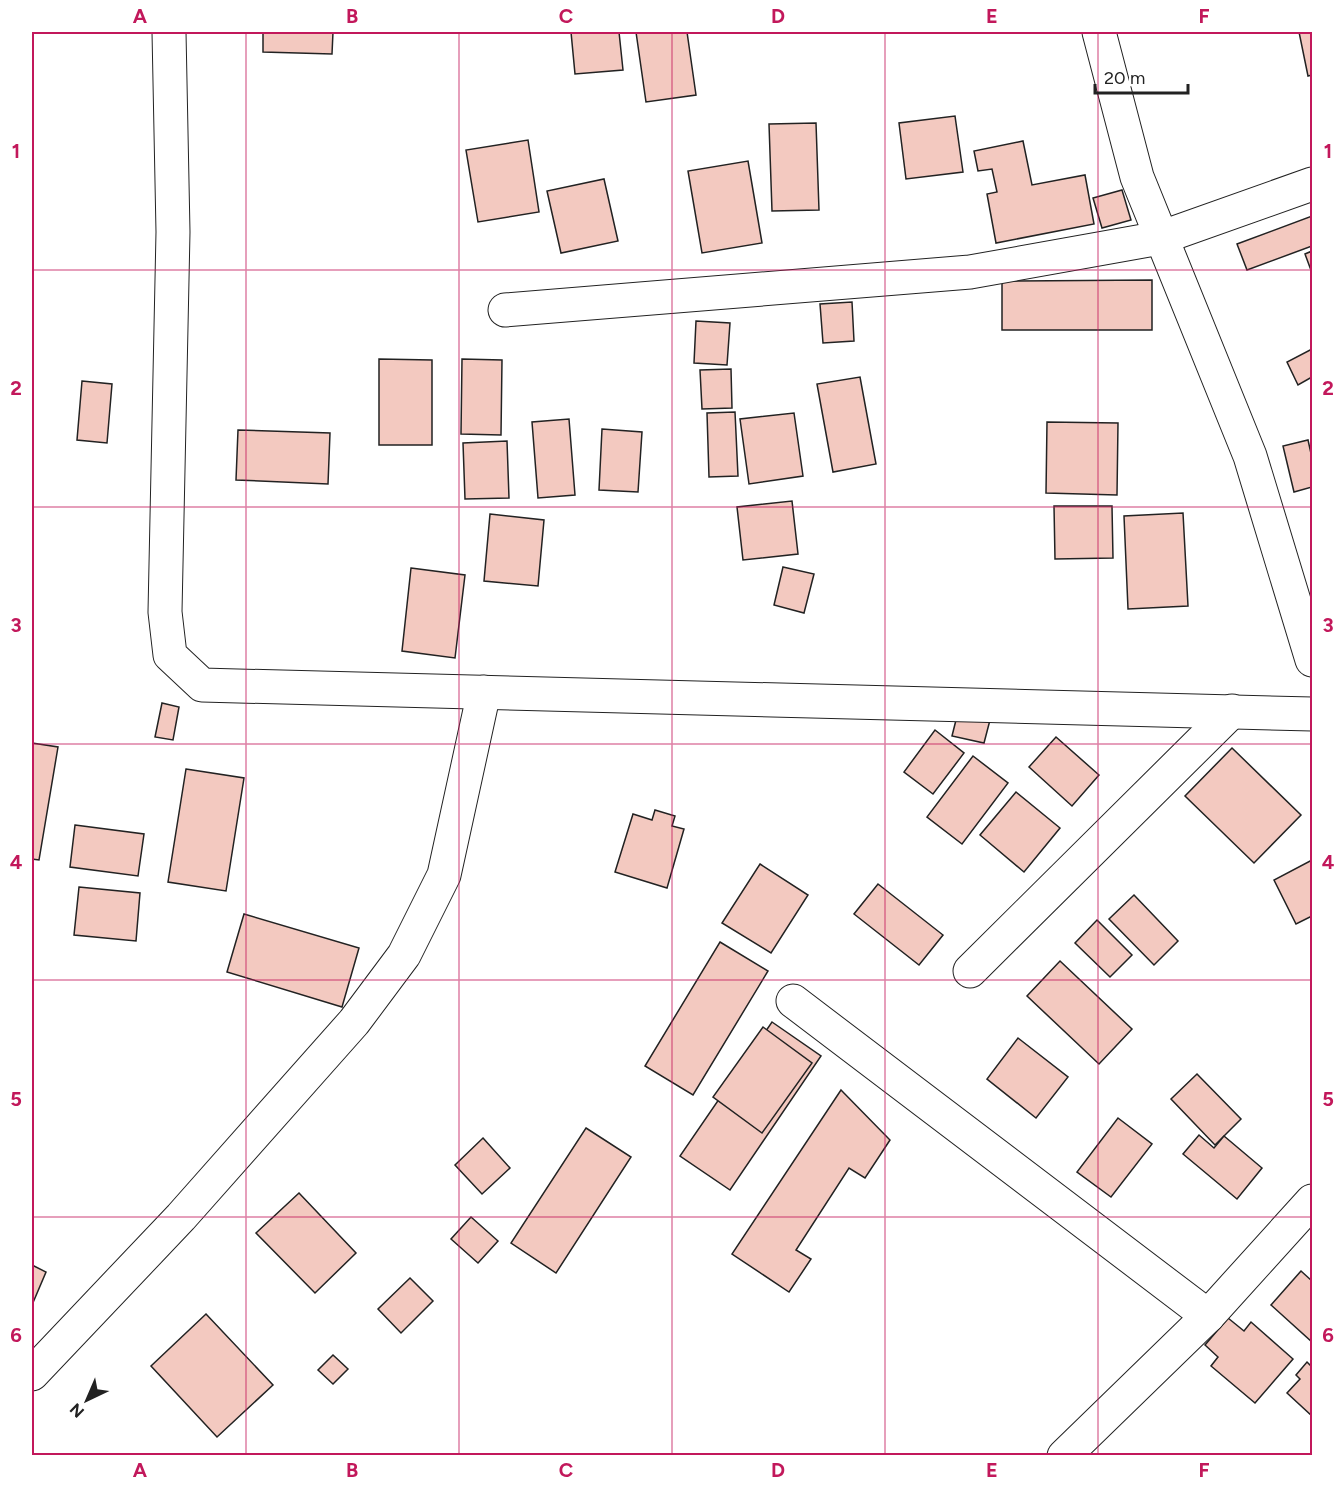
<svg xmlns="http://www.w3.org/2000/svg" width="1344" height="1487" viewBox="0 0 1344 1487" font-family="Figtree,sans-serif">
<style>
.building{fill:#f3c9c0;stroke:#222;stroke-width:1.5}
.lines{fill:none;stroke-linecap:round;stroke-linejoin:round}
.minor-casing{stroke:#222;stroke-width:35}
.minor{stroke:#fff;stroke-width:33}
.grid{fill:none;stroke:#c2185b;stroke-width:1.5;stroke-opacity:0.55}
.neatline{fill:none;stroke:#c2185b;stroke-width:2}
.grid-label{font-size:20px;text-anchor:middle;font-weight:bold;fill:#c2185b}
</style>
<rect width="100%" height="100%" fill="#fff"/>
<!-- building -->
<g class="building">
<polygon points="263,32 333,32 332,54 263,52"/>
<polygon points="571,32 619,32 623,70 575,74"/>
<polygon points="636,32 687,32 696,95 646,102"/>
<polygon points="1299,32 1312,32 1312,75 1308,76"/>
<polygon points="955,116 963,172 906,179 899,123"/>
<polygon points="816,123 819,210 772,211 769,124"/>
<polygon points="528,140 539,212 478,222 466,150"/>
<polygon points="1023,141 1032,185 1085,175 1094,224 996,243 987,194 997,192 992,169 978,171 974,151"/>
<polygon points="748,161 762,243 702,253 688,171"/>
<polygon points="604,179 618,241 561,253 547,191"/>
<polygon points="1122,190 1131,220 1102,228 1093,198"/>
<polygon points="1312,216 1312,246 1247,270 1237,244"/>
<polygon points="1312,251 1312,273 1305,254"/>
<polygon points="1152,280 1152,330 1002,330 1002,281"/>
<polygon points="852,302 854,341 823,343 820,304"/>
<polygon points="696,321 730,323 727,365 694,363"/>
<polygon points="1312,349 1312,377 1298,385 1287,362"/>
<polygon points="379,359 432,360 432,445 379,445"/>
<polygon points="462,359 502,360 501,435 461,434"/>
<polygon points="731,369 732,408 702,409 700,370"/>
<polygon points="860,377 876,464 833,472 817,384"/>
<polygon points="82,381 112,384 107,443 77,440"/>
<polygon points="735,412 738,476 709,477 707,413"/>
<polygon points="794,413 803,476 749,484 740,419"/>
<polygon points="569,419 575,495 538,498 532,422"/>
<polygon points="1047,422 1118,423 1117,495 1046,493"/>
<polygon points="602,429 642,432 638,492 599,490"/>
<polygon points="238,430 330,433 328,484 236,480"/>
<polygon points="1308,440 1312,458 1312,487 1294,492 1283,446"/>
<polygon points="507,441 509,498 465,499 463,443"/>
<polygon points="792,501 798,554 743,560 737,507"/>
<polygon points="1054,506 1112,506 1113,558 1055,559"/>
<polygon points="1183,513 1188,606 1128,609 1124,516"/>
<polygon points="490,514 544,520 538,586 484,581"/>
<polygon points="783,567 814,574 804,613 774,605"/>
<polygon points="411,568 465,575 455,658 402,651"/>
<polygon points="162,703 179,707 173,740 155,737"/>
<polygon points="958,712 990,720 984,743 952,736"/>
<polygon points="935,730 964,753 933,794 904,772"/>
<polygon points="1056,737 1099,775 1072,806 1029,767"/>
<polygon points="32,743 58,747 39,860 32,859"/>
<polygon points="1232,748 1301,815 1254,863 1185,796"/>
<polygon points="973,756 1008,783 962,844 927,817"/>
<polygon points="186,769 244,778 226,891 168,882"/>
<polygon points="1016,792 1060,828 1024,872 980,835"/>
<polygon points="655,810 675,816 672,826 684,829 667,888 615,872 633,814 652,820"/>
<polygon points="75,825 144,834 138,876 70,867"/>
<polygon points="1312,860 1312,916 1296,924 1274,880"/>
<polygon points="760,864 808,895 771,953 722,923"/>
<polygon points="878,884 943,935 919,965 854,914"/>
<polygon points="79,887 140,893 136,941 74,935"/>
<polygon points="1134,895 1178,941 1154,965 1109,919"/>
<polygon points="244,914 359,948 342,1007 227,972"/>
<polygon points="1097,920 1132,955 1110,977 1075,943"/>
<polygon points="720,942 768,971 693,1095 645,1066"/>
<polygon points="1060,961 1132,1029 1099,1064 1027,996"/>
<polygon points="772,1022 821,1056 730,1190 680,1156"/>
<polygon points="763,1027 812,1063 762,1133 713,1097"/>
<polygon points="1018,1038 1068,1077 1036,1118 987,1079"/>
<polygon points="1197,1074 1241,1119 1215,1145 1171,1099"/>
<polygon points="841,1090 890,1140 865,1178 849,1168 796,1250 811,1259 789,1292 732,1254"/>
<polygon points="1118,1118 1152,1144 1111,1197 1077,1172"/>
<polygon points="586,1128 631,1157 556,1273 511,1243"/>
<polygon points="1199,1135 1214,1148 1224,1136 1262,1168 1237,1199 1183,1154"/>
<polygon points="483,1138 510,1168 482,1194 455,1165"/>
<polygon points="299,1193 356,1253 315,1293 256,1233"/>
<polygon points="471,1217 498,1241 478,1263 451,1239"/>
<polygon points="32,1265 46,1272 32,1305"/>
<polygon points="1301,1271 1312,1281 1312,1342 1271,1305"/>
<polygon points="410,1278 433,1301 401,1333 378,1309"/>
<polygon points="206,1314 273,1385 217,1437 151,1366"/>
<polygon points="1228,1318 1244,1331 1251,1322 1293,1359 1255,1403 1211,1366 1218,1357 1205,1345"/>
<polygon points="333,1355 348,1369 333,1384 318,1370"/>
<polygon points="1307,1362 1312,1367 1312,1416 1287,1393 1300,1379 1296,1375"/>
</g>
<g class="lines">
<!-- minor casing -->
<g class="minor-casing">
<g id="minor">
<polyline points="169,32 173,232 165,612 170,655 202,685 1312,714"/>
<polyline points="1099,32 1137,177 1250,456 1312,660"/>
<polyline points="505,310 970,272 1160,238 1312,184"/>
<polyline points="970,971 1232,711"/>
<polyline points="793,1001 1208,1316"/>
<polyline points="32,1374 181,1217 354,1022 404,955 444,875 484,692"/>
<polyline points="1064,1456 1208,1316 1312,1201"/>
</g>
</g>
<!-- minor -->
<use href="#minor" class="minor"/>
</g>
<!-- grid -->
<path class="grid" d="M246,32V1456M459,32V1456M672,32V1456M885,32V1456M1098,32V1456M32,270H1312M32,507H1312M32,744H1312M32,980H1312M32,1217H1312"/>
<!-- border -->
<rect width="1344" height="1487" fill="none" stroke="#ffffff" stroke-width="66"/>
<!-- north arrow -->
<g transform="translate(87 1400) rotate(224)" stroke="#ffffff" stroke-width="4.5" paint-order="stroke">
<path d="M0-4.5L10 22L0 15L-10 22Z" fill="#222222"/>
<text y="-9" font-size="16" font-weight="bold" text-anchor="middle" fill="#222222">N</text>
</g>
<!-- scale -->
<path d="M1095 84v9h93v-9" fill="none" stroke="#222222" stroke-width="3"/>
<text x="1104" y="84" font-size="18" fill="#222222" stroke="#ffffff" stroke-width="4.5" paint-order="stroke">20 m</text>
<rect x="33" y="33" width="1278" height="1421" class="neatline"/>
<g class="grid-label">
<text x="140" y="23">A</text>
<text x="352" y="23">B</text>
<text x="566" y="23">C</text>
<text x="778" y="23">D</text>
<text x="992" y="23">E</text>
<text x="1204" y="23">F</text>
<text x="16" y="158">1</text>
<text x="1328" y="158">1</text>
<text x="16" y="395">2</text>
<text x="1328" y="395">2</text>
<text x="16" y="632">3</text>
<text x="1328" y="632">3</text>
<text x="16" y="869">4</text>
<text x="1328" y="869">4</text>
<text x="16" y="1106">5</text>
<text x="1328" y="1106">5</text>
<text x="16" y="1342">6</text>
<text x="1328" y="1342">6</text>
<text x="140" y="1477">A</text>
<text x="352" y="1477">B</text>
<text x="566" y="1477">C</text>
<text x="778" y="1477">D</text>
<text x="992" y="1477">E</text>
<text x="1204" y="1477">F</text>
</g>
</svg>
